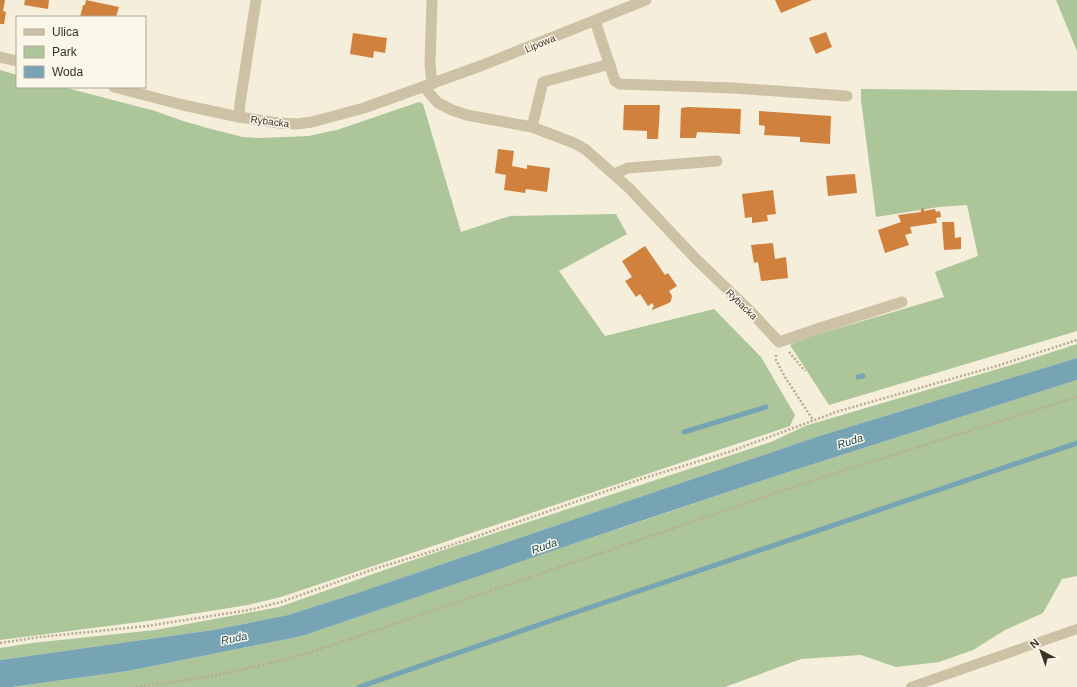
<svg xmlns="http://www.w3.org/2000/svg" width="1077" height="687" viewBox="0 0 1077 687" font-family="Helvetica,sans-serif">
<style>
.green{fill:#acc599}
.water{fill:#77a4b4}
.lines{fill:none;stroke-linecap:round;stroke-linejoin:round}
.stream{stroke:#77a4b4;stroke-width:5}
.building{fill:#d0813d}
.path{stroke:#b9ab90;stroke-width:2.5;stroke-dasharray:2 2;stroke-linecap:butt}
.service{stroke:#cdc1a6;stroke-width:10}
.minor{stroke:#cdc1a6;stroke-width:11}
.labels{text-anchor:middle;stroke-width:3;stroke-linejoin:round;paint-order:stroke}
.street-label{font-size:10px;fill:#393127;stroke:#fbf7e8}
.water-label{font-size:11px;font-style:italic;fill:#194a5e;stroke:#fbf7e8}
</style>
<rect width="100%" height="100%" fill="#f4eedb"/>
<!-- green -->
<g class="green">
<polygon points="1056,0 1077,0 1077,51"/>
<polygon points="0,70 17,75 17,87 63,87 155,111 183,121 211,129 243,137 260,138 309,136 322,133 337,130 419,102 423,104 461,232 510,216 616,214 627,234 559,271 605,336 714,309 761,357 795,415 790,426 281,597 248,605 147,621 0,640"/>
<polygon points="861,89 1077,91 1077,331 829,405 790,345 802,339 944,297 935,272 978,256 967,205 939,207 876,217 861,100"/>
<polygon points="1077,344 1077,358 819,436 363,591 288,615 213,630 0,660 0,648 32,643 155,630 279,607 413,560 771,442 805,426 1018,363"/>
<polygon points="1077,380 1077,576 1062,579 1043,613 1005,630 973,650 939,662 896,667 861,655 801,659 725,687 12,687 128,671 302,636 570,545 773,477"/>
</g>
<!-- water -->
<polygon class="water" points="1077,358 1077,380 773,477 632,524 302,636 128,671 12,687 0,687 0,660 213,630 288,615 363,591 819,436"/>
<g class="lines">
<!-- stream -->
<g class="stream">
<polyline points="858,377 863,376"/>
<polyline points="684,432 766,407"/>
<polyline points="359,687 547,622 1077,443"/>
</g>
</g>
<!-- building -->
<g class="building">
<polygon points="0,0 5,0 3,11 6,12 4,24 0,24"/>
<polygon points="25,0 49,0 48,9 24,5"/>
<polygon points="86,0 119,7 116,17 80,17 83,5 85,5"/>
<polygon points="775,0 812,0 781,13"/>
<polygon points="826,32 832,47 816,54 809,38"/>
<polygon points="353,33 387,38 385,53 374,51 373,58 350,54"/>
<polygon points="624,105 660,105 658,139 647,139 647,131 623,130"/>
<polygon points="688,107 741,109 740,134 697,132 696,138 680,138 681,108"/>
<polygon points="759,111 831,116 830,144 800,142 800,137 764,135 765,126 759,125"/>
<polygon points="498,149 514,151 512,166 527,169 527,165 550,168 547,192 526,189 525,193 504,190 506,175 495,173"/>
<polygon points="855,174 857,193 828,196 826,176"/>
<polygon points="773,190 776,214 767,215 768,221 752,223 752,217 745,218 742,194"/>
<polygon points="924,208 924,211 935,209 936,212 940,211 941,217 936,218 937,223 910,227 912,233 905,235 909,245 885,253 878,230 901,222 898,215 921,212 921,209"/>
<polygon points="942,222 954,222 955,238 961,237 961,249 944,250"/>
<polygon points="773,243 775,259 786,257 788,278 761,281 758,262 754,263 751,245"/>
<polygon points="645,246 665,275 668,273 677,286 669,291 672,296 671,301 669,303 652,310 652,309 654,306 652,303 648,306 640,294 636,297 625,281 632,277 622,261"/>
</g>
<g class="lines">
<!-- path -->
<g class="path">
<polyline points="789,352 805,371"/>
<polyline points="776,355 776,360 785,377 813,420"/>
<polyline points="0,643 40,637 147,626 249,610 281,602 374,569 443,548 641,479 729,452 836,412 1000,365 1077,340"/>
<path d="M136,687C186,681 237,672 286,659C308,654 330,645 353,638L820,478L1077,397"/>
</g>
<!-- service -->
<polyline class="service" points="911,687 1077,629"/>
<!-- minor -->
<g class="minor">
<polyline points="595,21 615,81 620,84 733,88 847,96"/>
<polyline points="0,57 17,61"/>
<polyline points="432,84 430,64 432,0"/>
<polyline points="114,87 183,105 239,117 279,123 297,124 312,122 364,108 483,65 646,0"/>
<polyline points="424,87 438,103 452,110 467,115 483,118 532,127 574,143 585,149 629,188 696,259 751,312 779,342 817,329 902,302"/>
<polyline points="239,117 240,103 256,0"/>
<polyline points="532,127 543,82 610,64"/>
<polyline points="614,174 628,168 717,161"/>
</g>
</g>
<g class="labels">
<!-- street labels -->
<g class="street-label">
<text transform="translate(540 43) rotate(-22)" y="4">Lipowa</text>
<text transform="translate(270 121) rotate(7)" y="4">Rybacka</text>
<text transform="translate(742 304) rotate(44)" y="4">Rybacka</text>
</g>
<!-- water labels -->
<g class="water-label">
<text transform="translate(850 441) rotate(-18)" y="4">Ruda</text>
<text transform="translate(544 546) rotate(-19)" y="4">Ruda</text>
<text transform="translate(234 638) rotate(-11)" y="4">Ruda</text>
</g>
</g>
<!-- legend -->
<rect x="16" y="16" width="130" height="72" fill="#fbf7e8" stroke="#ada89b"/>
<rect x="24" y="29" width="20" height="6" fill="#cdc1a6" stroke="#ada89b"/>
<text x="52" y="36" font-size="12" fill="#393127">Ulica</text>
<rect x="24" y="46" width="20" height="12" fill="#acc599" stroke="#ada89b"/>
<text x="52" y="56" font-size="12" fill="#393127">Park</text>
<rect x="24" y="66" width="20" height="12" fill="#77a4b4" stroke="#ada89b"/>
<text x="52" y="76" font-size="12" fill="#393127">Woda</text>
<!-- north arrow -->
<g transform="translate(1041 651) rotate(319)" stroke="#fbf7e8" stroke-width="3" paint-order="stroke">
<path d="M0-3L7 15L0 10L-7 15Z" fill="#393127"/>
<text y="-6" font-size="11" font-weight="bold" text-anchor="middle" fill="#393127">N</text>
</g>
</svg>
